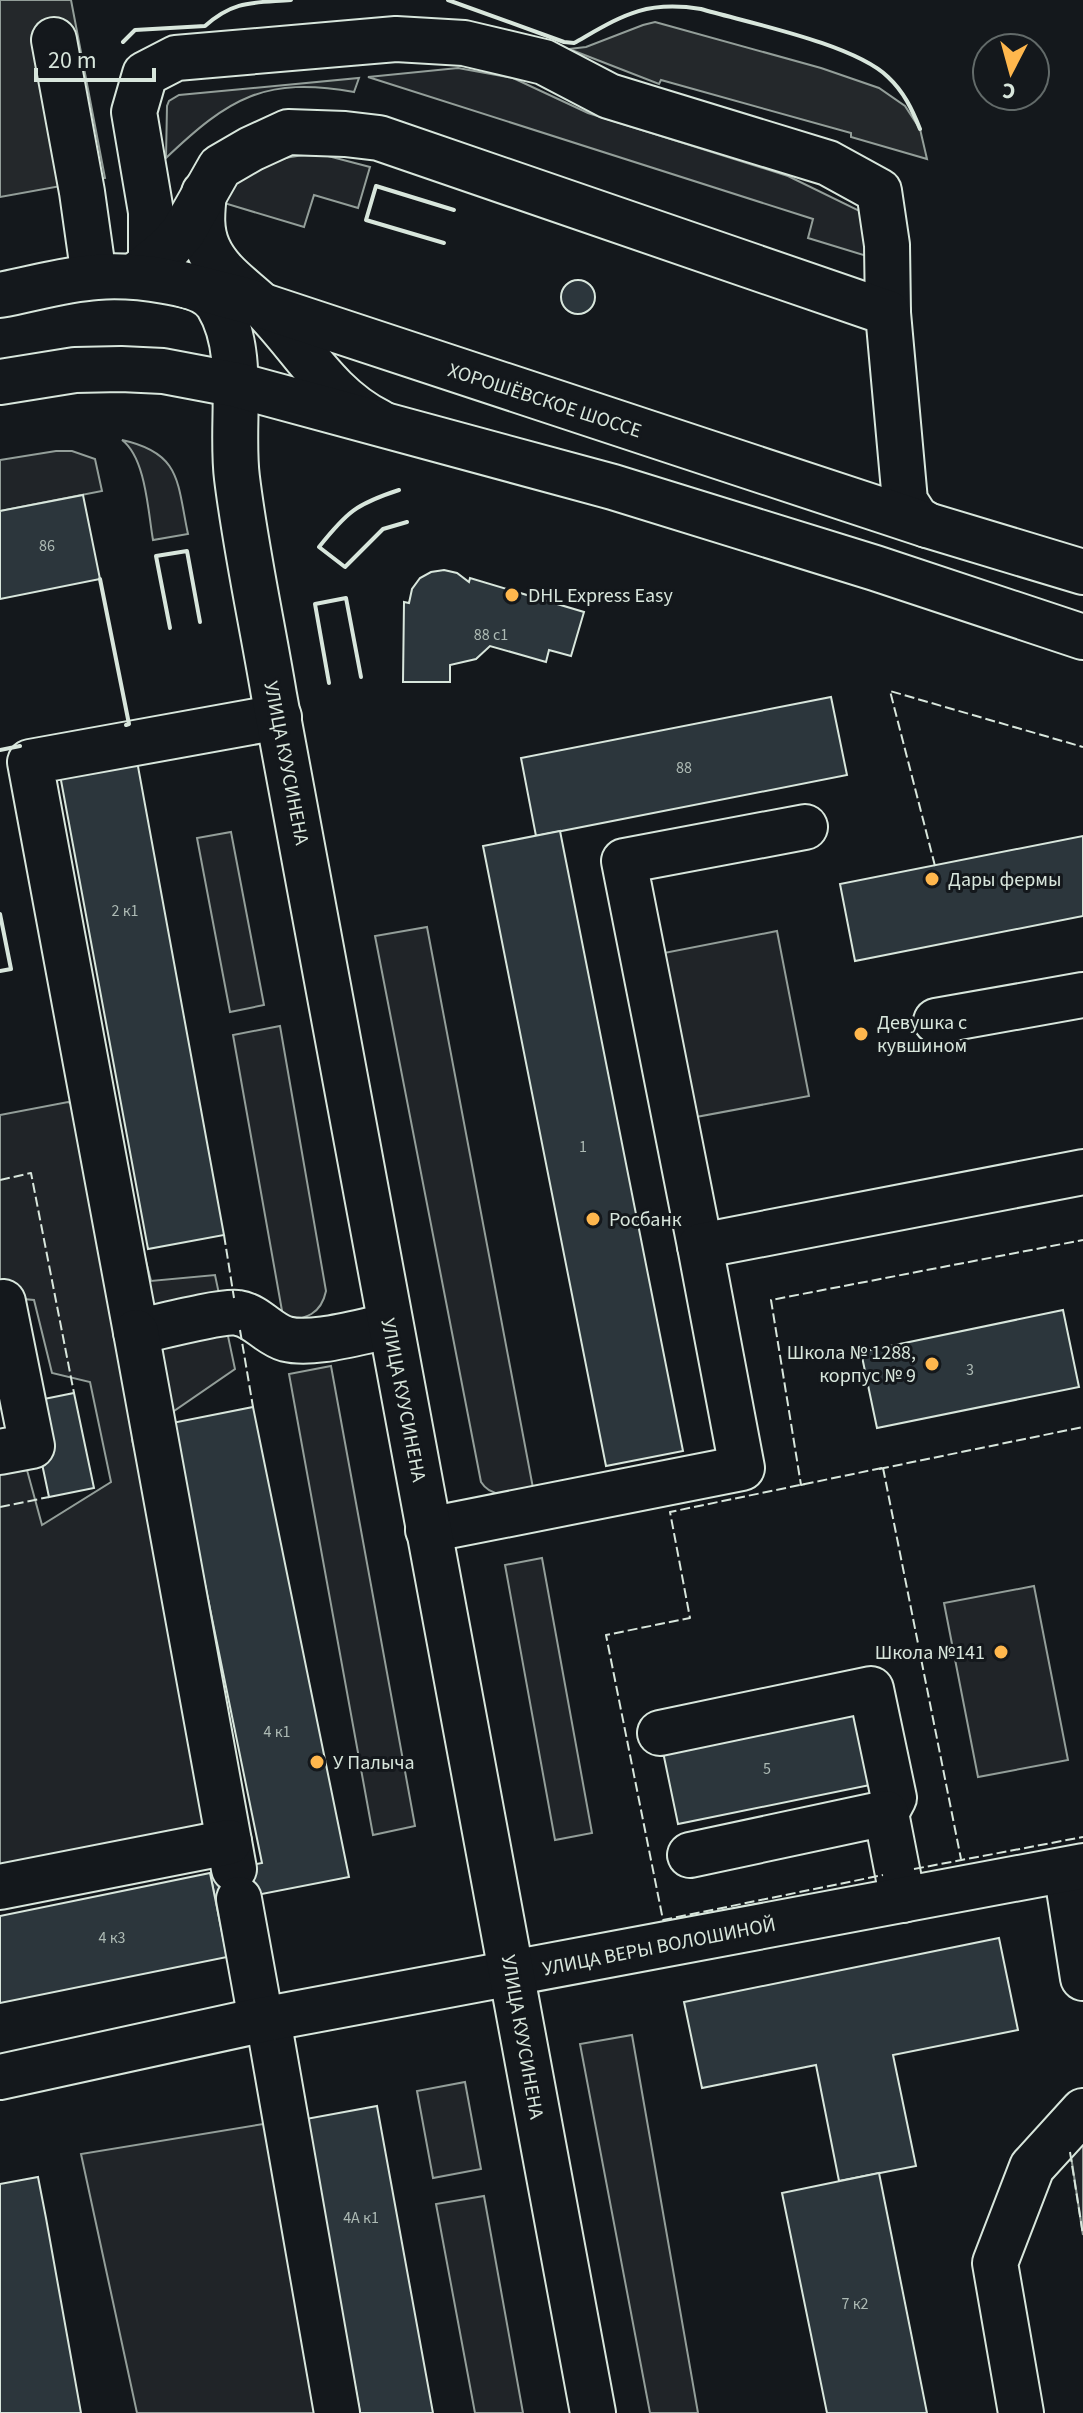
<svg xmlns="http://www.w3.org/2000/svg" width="1083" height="2413" viewBox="0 0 1083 2413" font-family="'Source Sans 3',sans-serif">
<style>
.green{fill:#202428;stroke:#939e99;stroke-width:2}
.parking{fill:#24282b;stroke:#939e99;stroke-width:2}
.building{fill:#2c363c;stroke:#d8e6dc;stroke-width:2}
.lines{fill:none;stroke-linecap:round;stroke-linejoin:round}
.minor-casing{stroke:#d8e6dc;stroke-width:48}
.major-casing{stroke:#d8e6dc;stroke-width:48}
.minor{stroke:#14181c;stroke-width:44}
.major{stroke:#14181c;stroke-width:44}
.fence{stroke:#d8e6dc;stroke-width:2;stroke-dasharray:10 4;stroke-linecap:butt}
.wall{stroke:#d8e6dc;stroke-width:4}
.poi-dot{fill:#ffb74d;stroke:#14181c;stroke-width:3}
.labels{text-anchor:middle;stroke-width:6;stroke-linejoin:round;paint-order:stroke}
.number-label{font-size:16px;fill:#adbab4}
.street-label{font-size:20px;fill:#d8e6dc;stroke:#14181c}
.poi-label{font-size:20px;fill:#d8e6dc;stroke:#14181c;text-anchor:start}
</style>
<rect width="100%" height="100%" fill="#14181c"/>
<!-- green -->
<g class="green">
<polygon points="458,68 513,78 588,113 788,176 870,216 870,257 808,238 813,219 368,77"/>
<path d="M359,78L354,92C265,76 229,98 166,158L167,106L169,101L179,95Z"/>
<path d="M308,155L328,156L370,167L358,208L314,195L304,227L224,203C228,196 232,187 238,181C254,165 285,156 308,155Z"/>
<path d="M122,440C182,453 177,483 188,534L153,540C148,512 146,458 122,440Z"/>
<polygon points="56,451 72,451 95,459 102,491 0,511 0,460"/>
<polygon points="231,832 264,1005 230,1012 197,838"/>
<path d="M427,927L533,1488C514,1492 493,1501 481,1482L375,936Z"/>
<polygon points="777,931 809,1096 696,1117 664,953"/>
<path d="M280,1026L326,1291C321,1315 306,1318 284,1322L233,1035Z"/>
<polygon points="68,1102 110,1119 151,1281 215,1275 235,1369 132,1440 160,1549 247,1845 0,1898 0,1474 27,1470 42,1525 111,1482 90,1382 52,1373 34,1300 0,1297 0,1115"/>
<polygon points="331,1366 415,1826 373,1835 289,1374"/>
<polygon points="542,1558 592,1833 555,1840 505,1565"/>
<polygon points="1034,1586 1068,1760 978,1777 944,1603"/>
<polygon points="632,2035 698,2413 650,2413 580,2044"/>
<polygon points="465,2082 481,2169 433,2178 417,2091"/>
<polygon points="276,2122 321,2413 137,2413 81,2154"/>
<polygon points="1083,2141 1083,2235 1069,2143"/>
<polygon points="484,2196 523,2413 475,2413 436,2204"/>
</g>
<!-- parking -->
<g class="parking">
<polygon points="0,0 71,0 105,178 0,197"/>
<polygon points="655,22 821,68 879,88 905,106 920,129 927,159 851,137 851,133 661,80 659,84 569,49 586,47 643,25"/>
</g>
<!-- building -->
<g class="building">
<circle cx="578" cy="297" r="17"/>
<polygon points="83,495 100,579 0,599 0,511"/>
<polygon points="444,570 457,573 469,582 470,578 584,612 571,656 549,650 546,662 490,646 476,659 450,665 450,682 403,682 404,602 409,603 412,589 420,578 431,572"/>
<polygon points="831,697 847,775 536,836 521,758"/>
<polygon points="137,761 224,1235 148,1249 60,775"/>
<polygon points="560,831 683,1451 606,1466 483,846"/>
<polygon points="1083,836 1083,916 855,961 840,884"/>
<polygon points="1063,1310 1079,1387 877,1428 861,1352"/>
<polygon points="74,1393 94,1488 49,1497 29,1402"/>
<polygon points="253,1407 349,1877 216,1903 210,1873 262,1863 172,1423"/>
<polygon points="855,1711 870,1785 678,1824 663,1752"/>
<polygon points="210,1873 227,1957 0,2003 0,1916"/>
<polygon points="999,1938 1018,2030 893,2055 916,2166 839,2181 816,2065 702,2088 684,2002"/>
<polygon points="377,2106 433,2413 360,2413 335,2277 306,2119"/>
<polygon points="879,2173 927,2413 827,2413 782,2193"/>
<polygon points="38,2177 46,2218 81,2413 0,2413 0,2184"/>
</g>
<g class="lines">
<!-- minor casing -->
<g class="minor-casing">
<g id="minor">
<polyline points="54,40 82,192 94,277"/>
<path d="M204,193C202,212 200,230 208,248C219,273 243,288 262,306C302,346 327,396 379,422"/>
<polyline points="151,263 151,212 134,112 145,74 176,58 396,39 464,43 544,62 609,96 828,163 879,191 887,245 888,313"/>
<polyline points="140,272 169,248 183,232 220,167 251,149 288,132 345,134 379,138 888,313 905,501 916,518 927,525"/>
<path d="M279,717L30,762L136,1332C155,1328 223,1310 238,1313C257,1316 268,1334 286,1339C314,1346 361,1331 390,1326"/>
<polyline points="936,1021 1083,995"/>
<polyline points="700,1246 624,861 805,827"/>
<polyline points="0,1303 3,1302 32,1446 0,1452"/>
<polyline points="136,1332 234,1869"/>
<polyline points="428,1530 742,1468 700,1246 1083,1172"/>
<polyline points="660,1733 871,1689 894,1798 886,1813"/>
<polyline points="690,1855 886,1813 903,1900"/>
<polyline points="1066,1870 1083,1978"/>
<polyline points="0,1887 229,1842"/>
<polyline points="239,1899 261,2020"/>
<polyline points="268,2019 337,2413"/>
<polyline points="0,2077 261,2020 1083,1866"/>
<polyline points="1021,2413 995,2263 1032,2167 1083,2111"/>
</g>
</g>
<!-- major casing -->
<g class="major-casing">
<g id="major">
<path d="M176,282C191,287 209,290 218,305C247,352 230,425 237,478C246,551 262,623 274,695L593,2413"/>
<path d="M0,295C32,289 65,279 97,277C150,273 198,288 248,301L927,525L1083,572"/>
<polyline points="0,382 75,370 121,369 163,371 237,385 613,487 875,568 1083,637"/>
</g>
</g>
<!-- minor -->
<use href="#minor" class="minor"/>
<!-- major -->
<use href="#major" class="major"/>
<!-- fence -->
<g class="fence">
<polyline points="935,866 890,691 1083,747"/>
<polyline points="0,1180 31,1173 74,1393"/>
<polyline points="224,1235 234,1298"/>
<polyline points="240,1330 253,1407"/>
<polyline points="882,1468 670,1512 690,1618 606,1635 663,1920 883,1875"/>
<polyline points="883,1468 961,1859"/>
<polyline points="879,1469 1083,1427"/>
<polyline points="805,1484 801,1485 771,1300 1083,1240"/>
<polyline points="0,1507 49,1497"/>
<polyline points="914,1869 1083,1837"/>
<polyline points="1070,2152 1083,2235"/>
</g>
<!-- wall -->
<g class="wall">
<path d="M448,0L564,42L574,43C622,16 644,0 701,9C749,23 854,44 888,77C904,92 912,109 920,129"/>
<path d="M123,42L135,30L205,26C234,0 253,3 291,0"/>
<polyline points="444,243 366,220 376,186 454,210"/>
<path d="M399,490C356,504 347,512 319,547L345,567L383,529L407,522"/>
<polyline points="100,579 129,724 126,725"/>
<polyline points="170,628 156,556 187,551 200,622"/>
<polyline points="329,683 315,604 346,598 361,677"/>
<polyline points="0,750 20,746"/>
<polyline points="0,914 11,969 0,971"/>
</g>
</g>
<!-- markers -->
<g class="poi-dot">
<circle cx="512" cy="595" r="8"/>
<circle cx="932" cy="879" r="8"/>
<circle cx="861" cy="1034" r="8"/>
<circle cx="593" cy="1219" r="8"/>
<circle cx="932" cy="1364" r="8"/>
<circle cx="1001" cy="1652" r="8"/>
<circle cx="317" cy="1762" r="8"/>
</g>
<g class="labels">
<!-- number labels -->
<g class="number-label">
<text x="47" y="551">86</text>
<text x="491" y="640">88 с1</text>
<text x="684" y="773">88</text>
<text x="125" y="916">2 к1</text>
<text x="583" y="1152">1</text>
<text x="970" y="1375">3</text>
<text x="277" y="1737">4 к1</text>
<text x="767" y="1774">5</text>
<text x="112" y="1943">4 к3</text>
<text x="361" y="2223">4А к1</text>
<text x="855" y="2309">7 к2</text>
</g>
<!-- street labels -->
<g class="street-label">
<text transform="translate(545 400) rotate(18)" y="7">ХОРОШЁВСКОЕ ШОССЕ</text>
<text transform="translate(287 763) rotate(79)" y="7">УЛИЦА КУУСИНЕНА</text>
<text transform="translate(404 1400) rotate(79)" y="7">УЛИЦА КУУСИНЕНА</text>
<text transform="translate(659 1946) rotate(-11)" y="7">УЛИЦА ВЕРЫ ВОЛОШИНОЙ</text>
<text transform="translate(523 2037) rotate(80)" y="7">УЛИЦА КУУСИНЕНА</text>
</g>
<!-- poi labels -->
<g class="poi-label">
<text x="528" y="602">DHL Express Easy</text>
<text x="948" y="886">Дары фермы</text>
<text x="877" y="1029">Девушка с<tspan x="877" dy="23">кувшином</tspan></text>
<text x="609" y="1226">Росбанк</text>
<text x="916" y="1359" text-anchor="end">Школа № 1288,<tspan x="916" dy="23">корпус № 9</tspan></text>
<text x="985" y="1659" text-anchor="end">Школа №141</text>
<text x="333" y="1769">У Палыча</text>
</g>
</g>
<!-- north arrow -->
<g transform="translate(1011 72) rotate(186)"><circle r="38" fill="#14181c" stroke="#626a69" stroke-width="2"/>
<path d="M0-6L14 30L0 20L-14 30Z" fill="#ffb74d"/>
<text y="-12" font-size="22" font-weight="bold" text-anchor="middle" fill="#d8e6dc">С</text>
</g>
<!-- scale -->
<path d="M36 68v12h118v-12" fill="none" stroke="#d8e6dc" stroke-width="4"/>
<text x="48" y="68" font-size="24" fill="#d8e6dc" stroke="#14181c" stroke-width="6" paint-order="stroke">20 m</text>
</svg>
